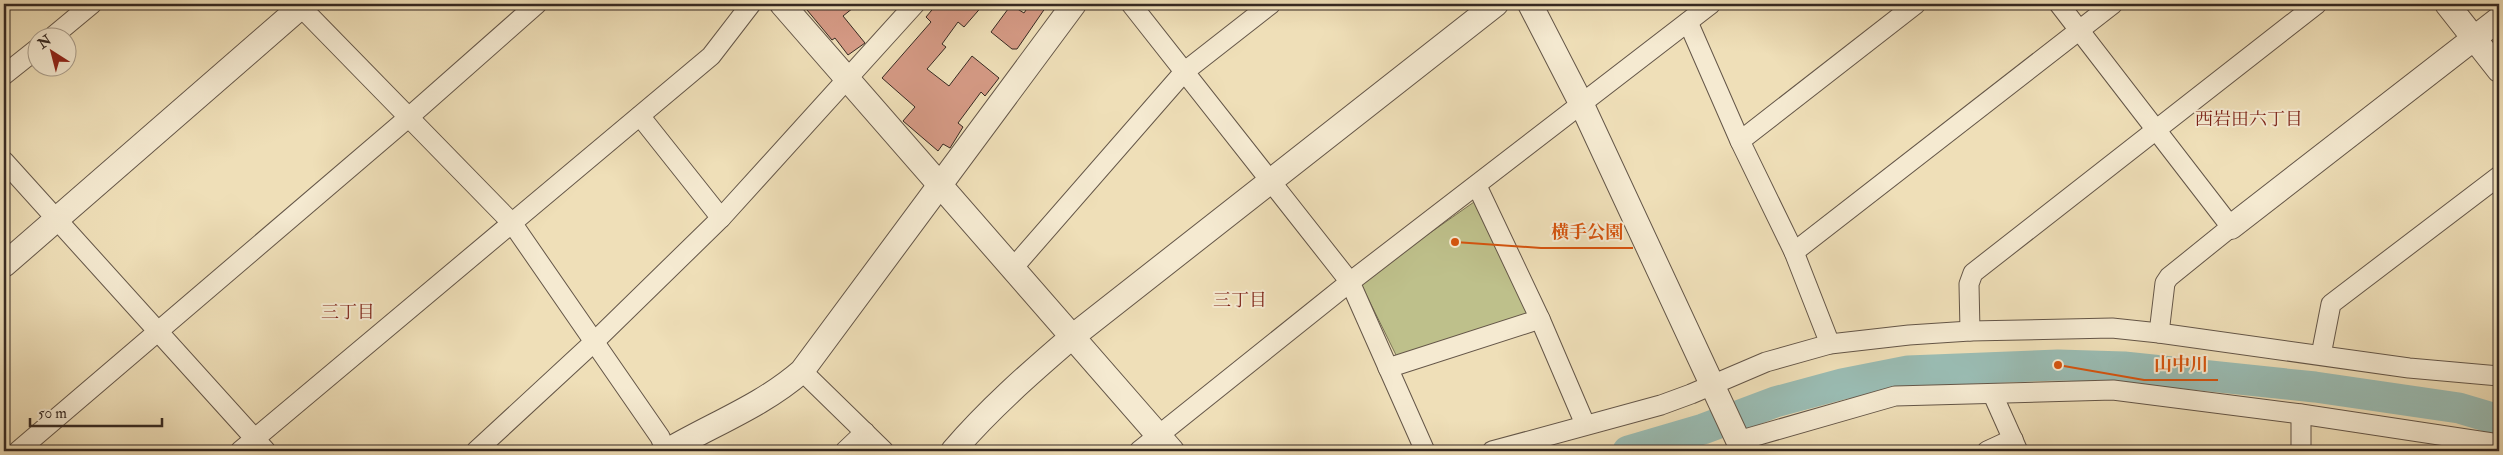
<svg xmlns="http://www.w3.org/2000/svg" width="2503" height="455" viewBox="0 0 2503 455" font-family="'IM FELL Double Pica','Noto Serif JP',serif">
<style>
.green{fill:#bec08b;stroke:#7a7456}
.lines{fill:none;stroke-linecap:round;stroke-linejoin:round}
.river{stroke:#9abcb3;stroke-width:31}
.building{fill:#d59a85;stroke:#362922}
.minor-casing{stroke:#645648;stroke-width:21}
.tertiary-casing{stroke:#645648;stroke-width:26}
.minor{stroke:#f5ead1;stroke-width:19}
.tertiary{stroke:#f5ead1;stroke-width:24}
.labels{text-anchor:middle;stroke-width:4;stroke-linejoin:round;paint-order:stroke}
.neighbourhood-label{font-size:18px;fill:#7a1f14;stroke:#f5ead1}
.leader{fill:none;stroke:#d6540e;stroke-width:2}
.callout-dot{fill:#d6540e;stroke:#f5ead1;stroke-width:2}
.callout-label{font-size:18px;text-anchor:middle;font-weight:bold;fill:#d6540e;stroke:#f5ead1;stroke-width:4;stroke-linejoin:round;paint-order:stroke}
</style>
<rect width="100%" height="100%" fill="#efdfb8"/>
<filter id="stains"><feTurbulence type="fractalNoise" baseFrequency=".004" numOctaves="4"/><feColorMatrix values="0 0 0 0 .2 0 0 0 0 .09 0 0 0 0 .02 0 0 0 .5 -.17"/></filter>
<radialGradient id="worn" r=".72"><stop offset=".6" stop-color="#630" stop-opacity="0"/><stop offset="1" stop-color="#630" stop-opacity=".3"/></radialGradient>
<!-- green -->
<polygon class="green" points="1474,202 1528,314 1397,357 1360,282"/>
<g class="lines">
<!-- river -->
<polyline class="river" points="1628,451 1703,429 1775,402 1842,384 1908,371 2058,365 2124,367 2315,387 2459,408 2499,420"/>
</g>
<!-- building -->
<g class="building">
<polygon points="802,4 858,4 843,16 865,43 848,55 835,38 832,40"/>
<polygon points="937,4 984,4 964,27 958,22 942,44 946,47 927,69 949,86 972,56 999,78 985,96 981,92 958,123 963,127 950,148 943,144 938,151 903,121 915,107 882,78 931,22 926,17"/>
<polygon points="1030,4 1048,4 1017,49 1012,49 991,32 1011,5 1024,13"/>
</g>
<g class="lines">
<!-- minor casing -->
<g class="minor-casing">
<g id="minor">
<polyline points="298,4 512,223 660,437 666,451"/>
<polyline points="1131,4 1350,282 1425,451"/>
<polyline points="2059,4 2231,227 2169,277 2165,283 2159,333"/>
<polyline points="1688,22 1740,141 1794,252 1830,344"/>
<polyline points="51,38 92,4"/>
<polyline points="4,75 38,48"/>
<polyline points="640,116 721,218"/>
<polyline points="1740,141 1916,4"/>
<polyline points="4,161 266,451"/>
<polyline points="1477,186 1540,319 1585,424"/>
<polyline points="1794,252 2113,4"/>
<polyline points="1013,268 1184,72 1271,4"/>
<polyline points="1970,331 1969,284 1973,273 2317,4"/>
<polyline points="2321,355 2331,304 2499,176"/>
<polyline points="1388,368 1540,319"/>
<polyline points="802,371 884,451"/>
<polyline points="1993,395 2018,451"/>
<polyline points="1738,441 1895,396 2113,390 2301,414 2499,444"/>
<polyline points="18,451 409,117 537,4"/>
<polyline points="240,451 711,56 751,4"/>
<polyline points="476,451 594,342 721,218 915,4"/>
<polyline points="845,451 865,432"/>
<polyline points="1139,451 1350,282 1711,4"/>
<polyline points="1492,451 1661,405 1691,394 1766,362 1830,344 1909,335 1970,331 2112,328 2159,333 2409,368 2499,376"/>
<polyline points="1987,451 2013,439"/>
<polyline points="2301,451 2301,414"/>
</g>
</g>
<!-- tertiary casing -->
<g class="tertiary-casing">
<g id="tertiary">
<polyline points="782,4 1172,451"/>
<polyline points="1530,4 1582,105 1743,451"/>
<polyline points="2447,4 2499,70"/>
<polyline points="2231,227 2499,19"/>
<polyline points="4,265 304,4"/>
<path d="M667,451C713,424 762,406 802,371L1074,4"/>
<path d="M953,451C989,409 1030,373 1072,337L1496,4"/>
</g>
</g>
<!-- minor -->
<use href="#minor" class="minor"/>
<!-- tertiary -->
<use href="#tertiary" class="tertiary"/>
</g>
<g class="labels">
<!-- neighbourhood labels -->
<g class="neighbourhood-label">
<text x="2249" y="125">西岩田六丁目</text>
<text x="1240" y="306">三丁目</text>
<text x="348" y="318">三丁目</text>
</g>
</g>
<!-- callouts -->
<path class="leader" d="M1455 242L1541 248H1633M2058 365L2144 380H2218"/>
<g class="callout-dot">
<circle cx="1455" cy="242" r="5"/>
<circle cx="2058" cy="365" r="5"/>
</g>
<g class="callout-label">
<text x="1587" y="238">横手公園</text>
<text x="2181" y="370">山中川</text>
</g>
<!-- margin -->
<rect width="2503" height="455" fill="none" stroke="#efdfb8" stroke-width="20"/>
<rect x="5" y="5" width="2493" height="445" fill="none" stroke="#362922" stroke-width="2.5"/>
<rect x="10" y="10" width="2483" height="435" fill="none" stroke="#362922"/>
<!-- north arrow -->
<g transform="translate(52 52) rotate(324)"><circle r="24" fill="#f5ead1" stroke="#a99d8b"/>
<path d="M0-4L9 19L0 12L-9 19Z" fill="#8f2418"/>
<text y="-8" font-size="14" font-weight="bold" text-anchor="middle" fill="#362922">N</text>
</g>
<!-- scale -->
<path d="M30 418v8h132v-8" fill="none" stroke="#362922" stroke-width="2.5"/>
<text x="38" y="418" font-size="15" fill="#362922" stroke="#f5ead1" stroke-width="4" paint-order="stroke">50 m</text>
<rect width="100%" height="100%" filter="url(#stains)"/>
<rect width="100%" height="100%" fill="url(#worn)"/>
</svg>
